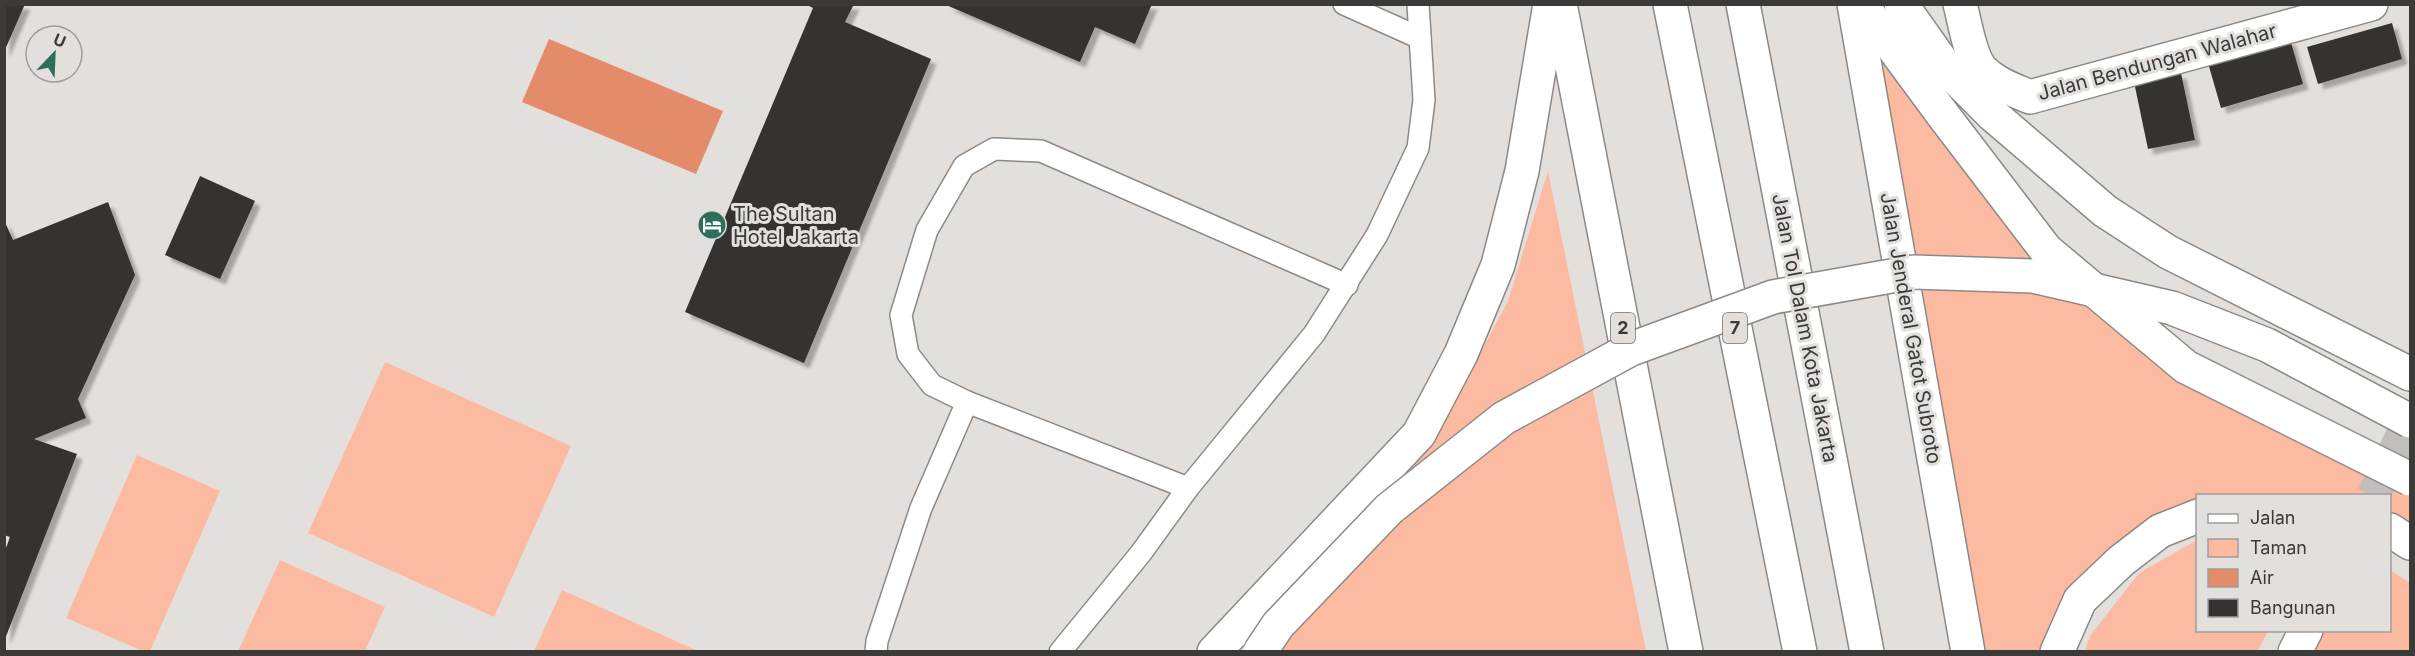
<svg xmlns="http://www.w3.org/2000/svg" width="2415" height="656" viewBox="0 0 2415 656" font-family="Inter,sans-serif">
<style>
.green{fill:#fcbba1}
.water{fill:#e48c69}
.building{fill:#363231;filter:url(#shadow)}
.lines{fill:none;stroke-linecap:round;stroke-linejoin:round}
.trunk-tunnel{stroke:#c2bebc;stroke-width:33;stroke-dasharray:33 16;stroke-linecap:butt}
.service-casing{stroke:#8d8987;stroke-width:24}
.tertiary-casing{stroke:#8d8987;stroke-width:36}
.trunk-casing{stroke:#8d8987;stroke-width:36}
.motorway-casing{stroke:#8d8987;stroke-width:36}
.service{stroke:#fff;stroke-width:21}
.tertiary{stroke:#fff;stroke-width:33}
.trunk{stroke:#fff;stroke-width:33}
.motorway{stroke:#fff;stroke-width:33}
.trunk-bridge-casing{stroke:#8d8987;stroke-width:36;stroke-linecap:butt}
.trunk-bridge{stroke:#fff;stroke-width:33}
.labels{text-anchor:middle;stroke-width:6;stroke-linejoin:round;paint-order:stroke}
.shield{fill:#e3dfdd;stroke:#6e6c6a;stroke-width:1.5}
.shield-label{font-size:18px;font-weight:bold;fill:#3c3a39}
.street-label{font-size:20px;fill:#3c3a39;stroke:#e3dfdd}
.poi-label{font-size:20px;fill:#3c3a39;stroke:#e3dfdd;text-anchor:start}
</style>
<defs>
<filter id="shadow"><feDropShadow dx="5.5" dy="5.5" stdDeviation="1.5" flood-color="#0004"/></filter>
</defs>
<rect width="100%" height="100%" fill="#e3dfdd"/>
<!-- green -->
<g class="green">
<polygon points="1861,5 2046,250 2186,367 2410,469 2410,543 2390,530 2390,496 2198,496 2197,516 2160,531 2058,651 1968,651"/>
<polygon points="1548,171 1646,651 1241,652 1439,431 1508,301"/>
<polygon points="385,362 571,446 494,617 308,533"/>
<polygon points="137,455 220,491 150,651 143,651 66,618"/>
<polygon points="2197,540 2198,630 2268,631 2258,651 2085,651 2090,636 2139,573"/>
<polygon points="280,560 385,607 365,651 238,651"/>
<polygon points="2390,570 2410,583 2410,651 2313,652 2324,631 2390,630"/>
<polygon points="562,590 698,651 534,651"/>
</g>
<!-- water -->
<polygon class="water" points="549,39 723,111 696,174 522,102"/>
<!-- building -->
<g class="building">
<polygon points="4,4 25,4 4,52"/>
<polygon points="854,4 845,22 931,59 804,363 685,312 813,8 805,4"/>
<polygon points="1152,4 1135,44 1095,27 1080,62 946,5"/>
<polygon points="2392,23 2402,59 2318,84 2307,47"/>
<polygon points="2290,39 2303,84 2221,108 2208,63"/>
<polygon points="2181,73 2195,140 2148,149 2134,82"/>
<polygon points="200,176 255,201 220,279 165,255"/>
<polygon points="108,202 135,275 78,399 86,418 34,439 77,454 5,639 5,551 10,537 4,535 4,220 13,240"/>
</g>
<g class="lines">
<!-- trunk-tunnel -->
<polyline class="trunk-tunnel" points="2373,496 2410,419"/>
<!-- service casing -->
<g class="service-casing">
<g id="service">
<polyline points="1344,4 1420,38"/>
<polyline points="1188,488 967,402 932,385 908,354 901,315 927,230 964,166 994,149 1041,151 1347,285"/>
<polyline points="876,652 877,641 921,508 967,402"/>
<polyline points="1060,652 1141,553 1188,488 1314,334 1377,235 1418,148 1424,100 1418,4"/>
</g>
</g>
<!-- tertiary casing -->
<g class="tertiary-casing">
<path id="tertiary" d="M1960,4C1965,22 1970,60 1984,72C1996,84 2014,90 2030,97L2371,4"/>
</g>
<!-- trunk casing -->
<g class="trunk-casing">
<g id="trunk">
<polyline points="1560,4 1686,652"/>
<polyline points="1854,4 1968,652"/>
<polyline points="1861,4 1943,115"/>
<polyline points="1901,4 1947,69 1993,115 2105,211 2168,252 2410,374"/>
<polyline points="2390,530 2410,543"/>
<polyline points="1214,652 1419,434 1461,354 1498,265 1522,171 1550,4"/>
<polyline points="2057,652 2080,600 2121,561 2160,531 2198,516"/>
<polyline points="2295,652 2306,630"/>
</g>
</g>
<!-- motorway casing -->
<g class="motorway-casing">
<g id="motorway">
<polyline points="1670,4 1800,652"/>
<polyline points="1743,4 1867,652"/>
</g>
</g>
<!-- service -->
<use href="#service" class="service"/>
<!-- tertiary -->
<use href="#tertiary" class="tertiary"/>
<!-- trunk -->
<use href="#trunk" class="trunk"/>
<!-- motorway -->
<use href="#motorway" class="motorway"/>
<!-- trunk-bridge casing -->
<g class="trunk-bridge-casing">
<g id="trunk-bridge">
<polyline points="1943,115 2046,250 2186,367 2410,479"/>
<polyline points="1260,652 1278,625 1389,509 1504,418 1631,349 1773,297 1914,272 2033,276 2172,308 2267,345 2410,421"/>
</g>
</g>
<!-- trunk-bridge -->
<use href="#trunk-bridge" class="trunk-bridge"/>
</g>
<!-- icons -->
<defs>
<g id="hotel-disc" transform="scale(1.5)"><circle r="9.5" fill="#2e6e5c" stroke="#e3dfdd"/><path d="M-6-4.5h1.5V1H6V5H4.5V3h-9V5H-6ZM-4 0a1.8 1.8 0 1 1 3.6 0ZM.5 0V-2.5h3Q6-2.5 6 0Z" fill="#fff"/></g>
</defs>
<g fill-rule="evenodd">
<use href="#hotel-disc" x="712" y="225"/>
</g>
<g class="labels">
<!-- shield labels -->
<g class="shield">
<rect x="1611" y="313" width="24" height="30" rx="4.5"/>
<rect x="1723" y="313" width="24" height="30" rx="4.5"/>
</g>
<g class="shield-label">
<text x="1623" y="334">2</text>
<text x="1735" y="334">7</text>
</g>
<!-- street labels -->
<g class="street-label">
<text transform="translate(2157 62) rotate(-15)" y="7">Jalan Bendungan Walahar</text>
<text transform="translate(1805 328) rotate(79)" y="7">Jalan Tol Dalam Kota Jakarta</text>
<text transform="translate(1911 328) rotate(80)" y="7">Jalan Jenderal Gatot Subroto</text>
</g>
<!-- poi labels -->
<g class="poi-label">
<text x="733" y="221">The Sultan<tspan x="733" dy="23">Hotel Jakarta</tspan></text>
</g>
</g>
<!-- border -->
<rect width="2415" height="656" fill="none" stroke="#3c3a39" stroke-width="12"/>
<!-- legend -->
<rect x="2196" y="494" width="195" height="138" fill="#e3dfdd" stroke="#a09d9b" stroke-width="1.5"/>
<rect x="2208" y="514" width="30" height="9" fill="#ffffff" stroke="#a09d9b" stroke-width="1.5"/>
<text x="2250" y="524" font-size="18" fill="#3c3a39">Jalan</text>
<rect x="2208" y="539" width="30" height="18" fill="#fcbba1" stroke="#a09d9b" stroke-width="1.5"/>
<text x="2250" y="554" font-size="18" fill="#3c3a39">Taman</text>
<rect x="2208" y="569" width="30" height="18" fill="#e48c69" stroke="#a09d9b" stroke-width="1.5"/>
<text x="2250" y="584" font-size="18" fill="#3c3a39">Air</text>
<rect x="2208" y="599" width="30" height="18" fill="#363231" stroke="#a09d9b" stroke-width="1.5"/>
<text x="2250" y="614" font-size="18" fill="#3c3a39">Bangunan</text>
<!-- north arrow -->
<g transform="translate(54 54) rotate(23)"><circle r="28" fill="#e3dfdd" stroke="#a09d9b" stroke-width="1.5"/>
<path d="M0-4.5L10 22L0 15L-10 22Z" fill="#2e6e5c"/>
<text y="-9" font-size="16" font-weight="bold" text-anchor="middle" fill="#3c3a39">U</text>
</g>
</svg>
